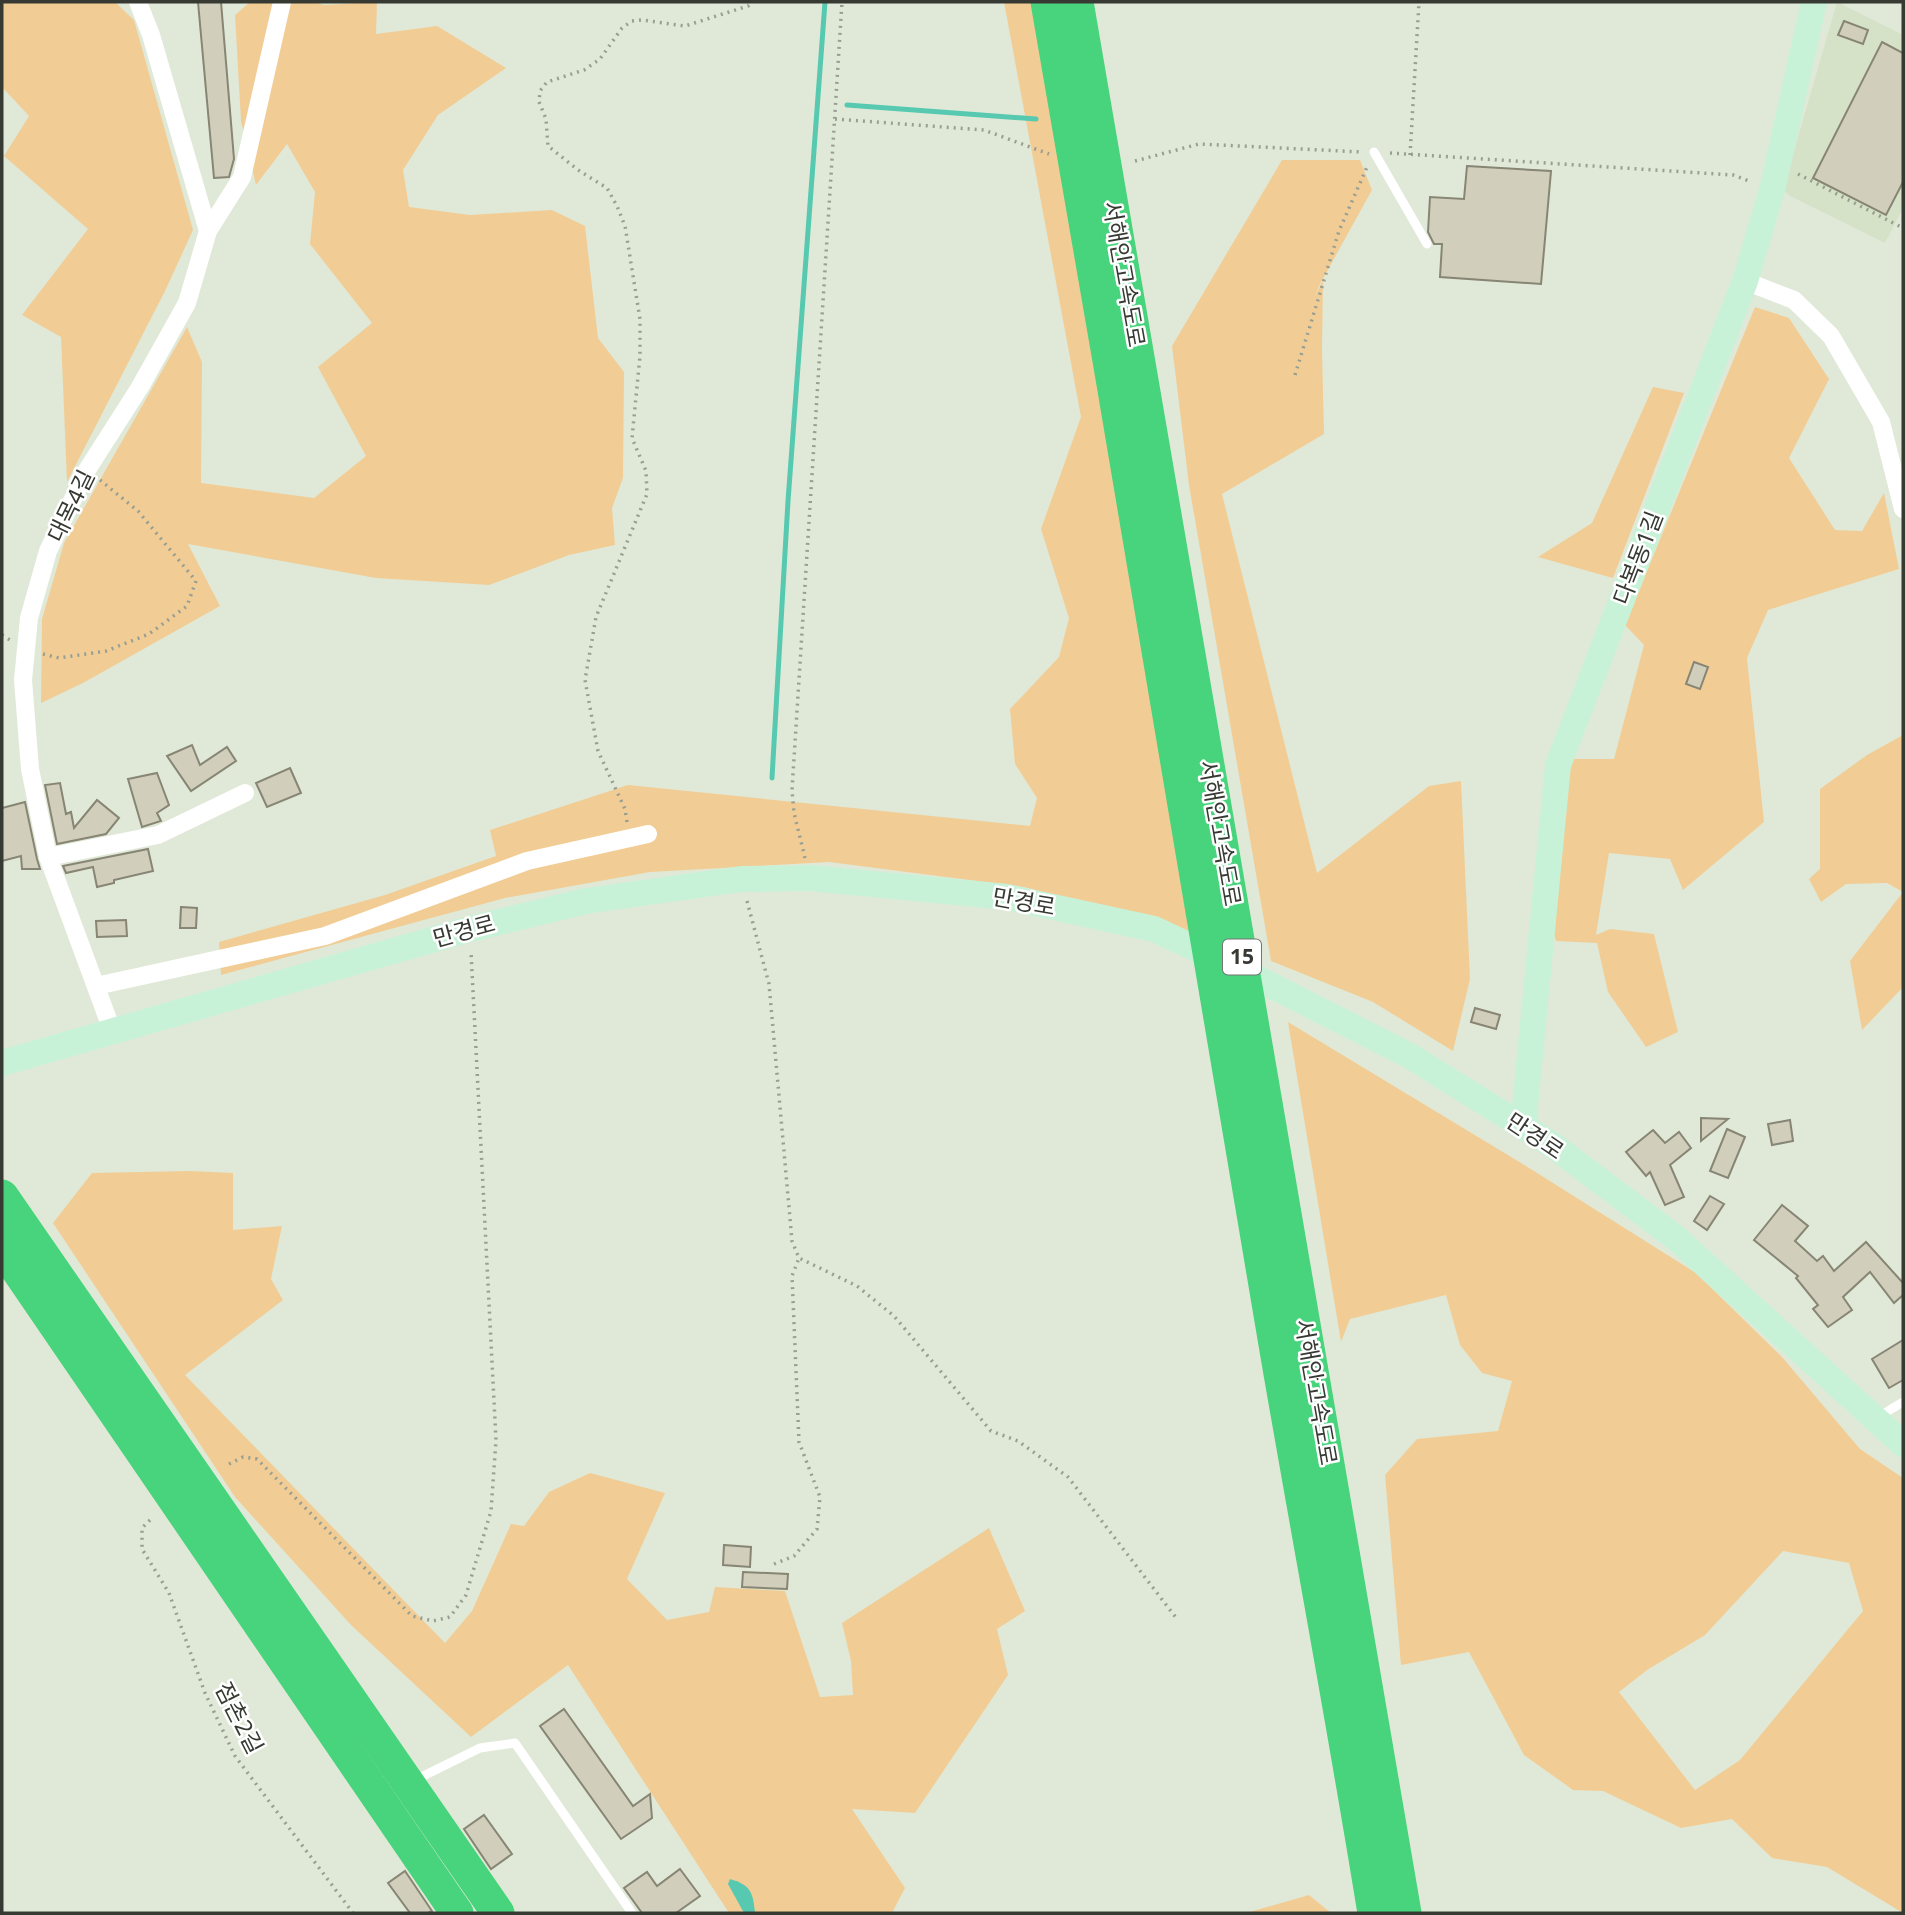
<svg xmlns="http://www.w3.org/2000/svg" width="1905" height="1915" viewBox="0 0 1905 1915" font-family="'Noto Sans','Noto Sans KR',sans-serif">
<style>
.built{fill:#d6e2c8}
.green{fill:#f1cd95;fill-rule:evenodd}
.water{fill:#56c9b0}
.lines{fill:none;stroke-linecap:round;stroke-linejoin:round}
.stream{stroke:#56c9b0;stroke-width:5}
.building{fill:#d1cfbc;stroke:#878573;stroke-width:2}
.path{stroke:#989e91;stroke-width:3.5;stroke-dasharray:2 5;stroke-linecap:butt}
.lane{stroke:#fff;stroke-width:9}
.street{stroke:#fff;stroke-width:18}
.secondary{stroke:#c8f2d8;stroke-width:26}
.highway{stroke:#48d37d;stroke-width:33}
.labels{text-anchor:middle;stroke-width:5;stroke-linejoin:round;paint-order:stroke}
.shield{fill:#fff;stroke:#737570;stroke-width:2}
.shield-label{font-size:21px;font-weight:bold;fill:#373a33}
.street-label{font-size:23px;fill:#373a33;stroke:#fff}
</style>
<rect width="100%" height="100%" fill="#e0e9d7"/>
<!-- built -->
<polygon class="built" points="1837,2 1903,35 1903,208 1885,243 1790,196 1783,189"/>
<!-- green -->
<g class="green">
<polygon points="2,2 115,2 134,20 193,230 165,291 67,482 61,337 22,315 88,229 4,156 29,116 2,87"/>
<polygon points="250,2 314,2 324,5 377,2 376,34 437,26 506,68 438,115 403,170 409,207 470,215 552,210 585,226 598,338 624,372 623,478 612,508 615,545 569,555 489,585 376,578 188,544 220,606 83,683 41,703 42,619 64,543 187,327 202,362 201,483 314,498 366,456 318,367 372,323 310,244 315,192 287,144 256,185 241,121 235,15"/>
<polygon points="1004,2 1036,2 1195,934 1024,887 829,862 650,872 505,898 221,975 219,942 385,895 496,856 490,830 628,785 1030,826 1037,798 1015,764 1010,709 1059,657 1069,618 1041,529 1081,417"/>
<polygon points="1282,160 1360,160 1372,190 1320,284 1314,298 1323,280 1322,349 1324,434 1222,494 1317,873 1429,786 1461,781 1470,979 1453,1051 1373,1002 1271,961 1189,485 1172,346"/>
<polygon points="1755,307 1789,318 1829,379 1789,458 1835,530 1862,531 1884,493 1899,569 1768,610 1747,658 1764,822 1683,890 1670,859 1609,853 1596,935 1610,929 1654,934 1678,1032 1646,1047 1608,992 1597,943 1556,941 1551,923 1571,759 1614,759 1644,645 1625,625"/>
<polygon points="1653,387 1684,393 1613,578 1538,557 1592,523"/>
<polygon points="1903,735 1903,987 1862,1030 1850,961 1903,892 1887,883 1846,884 1821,902 1809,879 1820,869 1820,789 1867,755"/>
<path d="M1288,1022L1526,1166L1696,1273L1782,1357L1860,1449L1903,1478V1913L1827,1867L1772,1858L1732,1819L1681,1828L1603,1791L1573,1790L1524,1755L1469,1652L1401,1665L1385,1475L1417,1439L1498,1431L1512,1381L1482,1373L1460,1345L1446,1295L1350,1319L1341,1342ZM1783,1551L1849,1563L1863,1611L1740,1760L1695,1790L1619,1692L1647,1670L1705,1635Z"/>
<polygon points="190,1171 233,1173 233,1230 282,1226 271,1279 283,1300 185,1375 445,1643 472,1611 511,1524 524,1526 549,1492 590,1473 665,1493 627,1579 667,1620 709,1612 715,1587 785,1591 820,1697 853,1695 851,1661 842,1623 989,1528 1025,1611 997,1629 1008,1675 915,1813 852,1809 905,1888 892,1913 729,1913 568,1665 471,1737 351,1625 235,1497 53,1223 92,1173"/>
<polygon points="1309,1895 1331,1913 1246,1913"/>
</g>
<!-- water -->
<path class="water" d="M730,1879C751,1885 753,1893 755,1913H744L728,1884Z"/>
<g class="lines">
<!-- stream -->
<g class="stream">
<polyline points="847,105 1036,119"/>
<polyline points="772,778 788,501 825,2"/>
</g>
</g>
<!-- building -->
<g class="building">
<polygon points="198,2 221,2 234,159 229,177 214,178"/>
<polygon points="1844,21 1868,30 1863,44 1838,35"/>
<polygon points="1882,42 1903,53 1903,182 1886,215 1813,178"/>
<polygon points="1467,166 1551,171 1541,284 1440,277 1442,244 1434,244 1428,232 1430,197 1464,199"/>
<polygon points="1694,662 1708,667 1700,689 1686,684"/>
<polygon points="192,745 200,765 227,747 236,761 191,791 167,756"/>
<polygon points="290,768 301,793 267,807 256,783"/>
<polygon points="157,773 169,805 157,813 161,821 142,827 128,779"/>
<polygon points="60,783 66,814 71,812 74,828 97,800 119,818 106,834 57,844 45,785"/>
<polygon points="25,802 37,859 40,869 22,869 21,856 2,861 2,808"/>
<polygon points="148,849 153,871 114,880 114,883 97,887 93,867 66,873 63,866"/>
<polygon points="181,907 197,908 196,928 180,928"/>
<polygon points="126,920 127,936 97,937 96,921"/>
<polygon points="1475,1008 1500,1015 1496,1029 1471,1022"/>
<polygon points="1701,1118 1728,1119 1701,1141"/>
<polygon points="1790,1120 1793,1141 1772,1145 1768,1124"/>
<polygon points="1727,1129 1745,1137 1728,1178 1710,1171"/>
<polygon points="1653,1130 1665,1143 1679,1132 1691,1148 1670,1165 1684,1197 1665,1205 1650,1172 1646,1176 1626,1152"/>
<polygon points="1710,1196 1724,1204 1707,1230 1694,1221"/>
<polygon points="1782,1205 1808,1226 1795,1241 1817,1261 1823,1256 1834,1271 1866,1242 1903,1283 1903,1295 1894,1303 1870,1272 1843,1297 1852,1310 1828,1327 1813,1309 1818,1305 1796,1278 1798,1276 1754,1240"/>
<polygon points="1903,1340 1903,1380 1889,1388 1872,1359"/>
<polygon points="724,1545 751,1547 750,1567 723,1565"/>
<polygon points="743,1572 788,1574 787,1589 742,1587"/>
<polygon points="564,1709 633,1806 650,1794 652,1818 621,1839 540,1726"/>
<polygon points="484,1815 512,1854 491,1869 464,1829"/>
<polygon points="680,1869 700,1896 676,1913 642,1913 624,1888 647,1872 657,1886"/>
<polygon points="405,1871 432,1911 428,1913 410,1913 388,1883"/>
</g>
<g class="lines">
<!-- path -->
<g class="path">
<polyline points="835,119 984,130 1049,154"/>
<polyline points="1390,153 1733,175 1752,182"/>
<polyline points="1410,155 1419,2"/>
<polyline points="1135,161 1199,144 1362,152"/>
<polyline points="1798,174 1903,228"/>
<polyline points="1295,375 1339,231 1367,167"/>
<polyline points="2,635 10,640"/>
<polyline points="43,654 59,658 106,651 149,634 187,606 196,581 138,511 100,480"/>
<polyline points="627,822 625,809 598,751 585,680 596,617 647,494 646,471 632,438 640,356 640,319 625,226 617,206 607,188 578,170 548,146 546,119 539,102 540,91 547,82 584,70 600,59 622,28 632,21 642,20 685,26 748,6 752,2"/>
<polyline points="805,858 794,813 792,790 842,2"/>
<polyline points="747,901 769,984 792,1241 799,1258 857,1286 894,1316 991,1431 1018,1441 1068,1477 1177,1619"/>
<polyline points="229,1464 243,1457 257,1459 412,1616 433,1621 450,1617 466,1595 491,1511 496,1440 471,952"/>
<polyline points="150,1520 142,1528 142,1549 169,1593 205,1693 235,1756 353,1913"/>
<polyline points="774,1564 794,1556 817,1529 820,1497 799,1442 792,1276 799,1258"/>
</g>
<!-- lane -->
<g class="lane">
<polyline points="1374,152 1427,244"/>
<polyline points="1878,1417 1903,1402"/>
<polyline points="413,1781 480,1748 515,1743 632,1913"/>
</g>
<!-- street -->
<g class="street">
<polyline points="208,231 242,177 282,2"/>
<polyline points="1745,281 1794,300 1831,336 1881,422 1903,509"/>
<polyline points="48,857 158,835 245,793"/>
<polyline points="96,986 325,936 527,861 648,834"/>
<polyline points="113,1033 48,857 30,769 23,680 29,618 48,551 87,470 140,387 187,303 208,231 151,35 138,2"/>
</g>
<!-- secondary -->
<g class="secondary">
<polyline points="2,1063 470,929 586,901 741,879 810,878 1007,897 1154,929 1231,965 1410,1056 1551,1144 1676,1238 1903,1444"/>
<polyline points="1523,1127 1558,765 1745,281 1772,190 1814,2"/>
</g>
<!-- highway -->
<g class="highway">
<path d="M1047,2C1126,453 1201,905 1277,1356C1309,1542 1344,1727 1374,1913"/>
<polyline points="1077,2 1405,1913"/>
<polyline points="2,1196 498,1913"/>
<polyline points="2,1239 16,1268 457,1913"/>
</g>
</g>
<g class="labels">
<!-- shield labels -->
<rect class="shield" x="1223" y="939.5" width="38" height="35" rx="5"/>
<g class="shield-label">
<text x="1242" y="964">15</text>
</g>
<!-- street labels -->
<g class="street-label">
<text transform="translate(1124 274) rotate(80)" y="8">서해안고속도로</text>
<text transform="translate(71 506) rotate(-64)" y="8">대목4길</text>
<text transform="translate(1638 558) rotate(-69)" y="8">다복동1길</text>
<text transform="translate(1220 833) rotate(80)" y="8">서해안고속도로</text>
<text transform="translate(1024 902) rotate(10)" y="8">만경로</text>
<text transform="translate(464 931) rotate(-15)" y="8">만경로</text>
<text transform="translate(1535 1136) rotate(34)" y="8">만경로</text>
<text transform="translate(1316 1392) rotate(80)" y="8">서해안고속도로</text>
<text transform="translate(239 1718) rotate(63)" y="8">점촌2길</text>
</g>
</g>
<!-- border -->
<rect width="1905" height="1915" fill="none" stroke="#373a33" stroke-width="7"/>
</svg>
